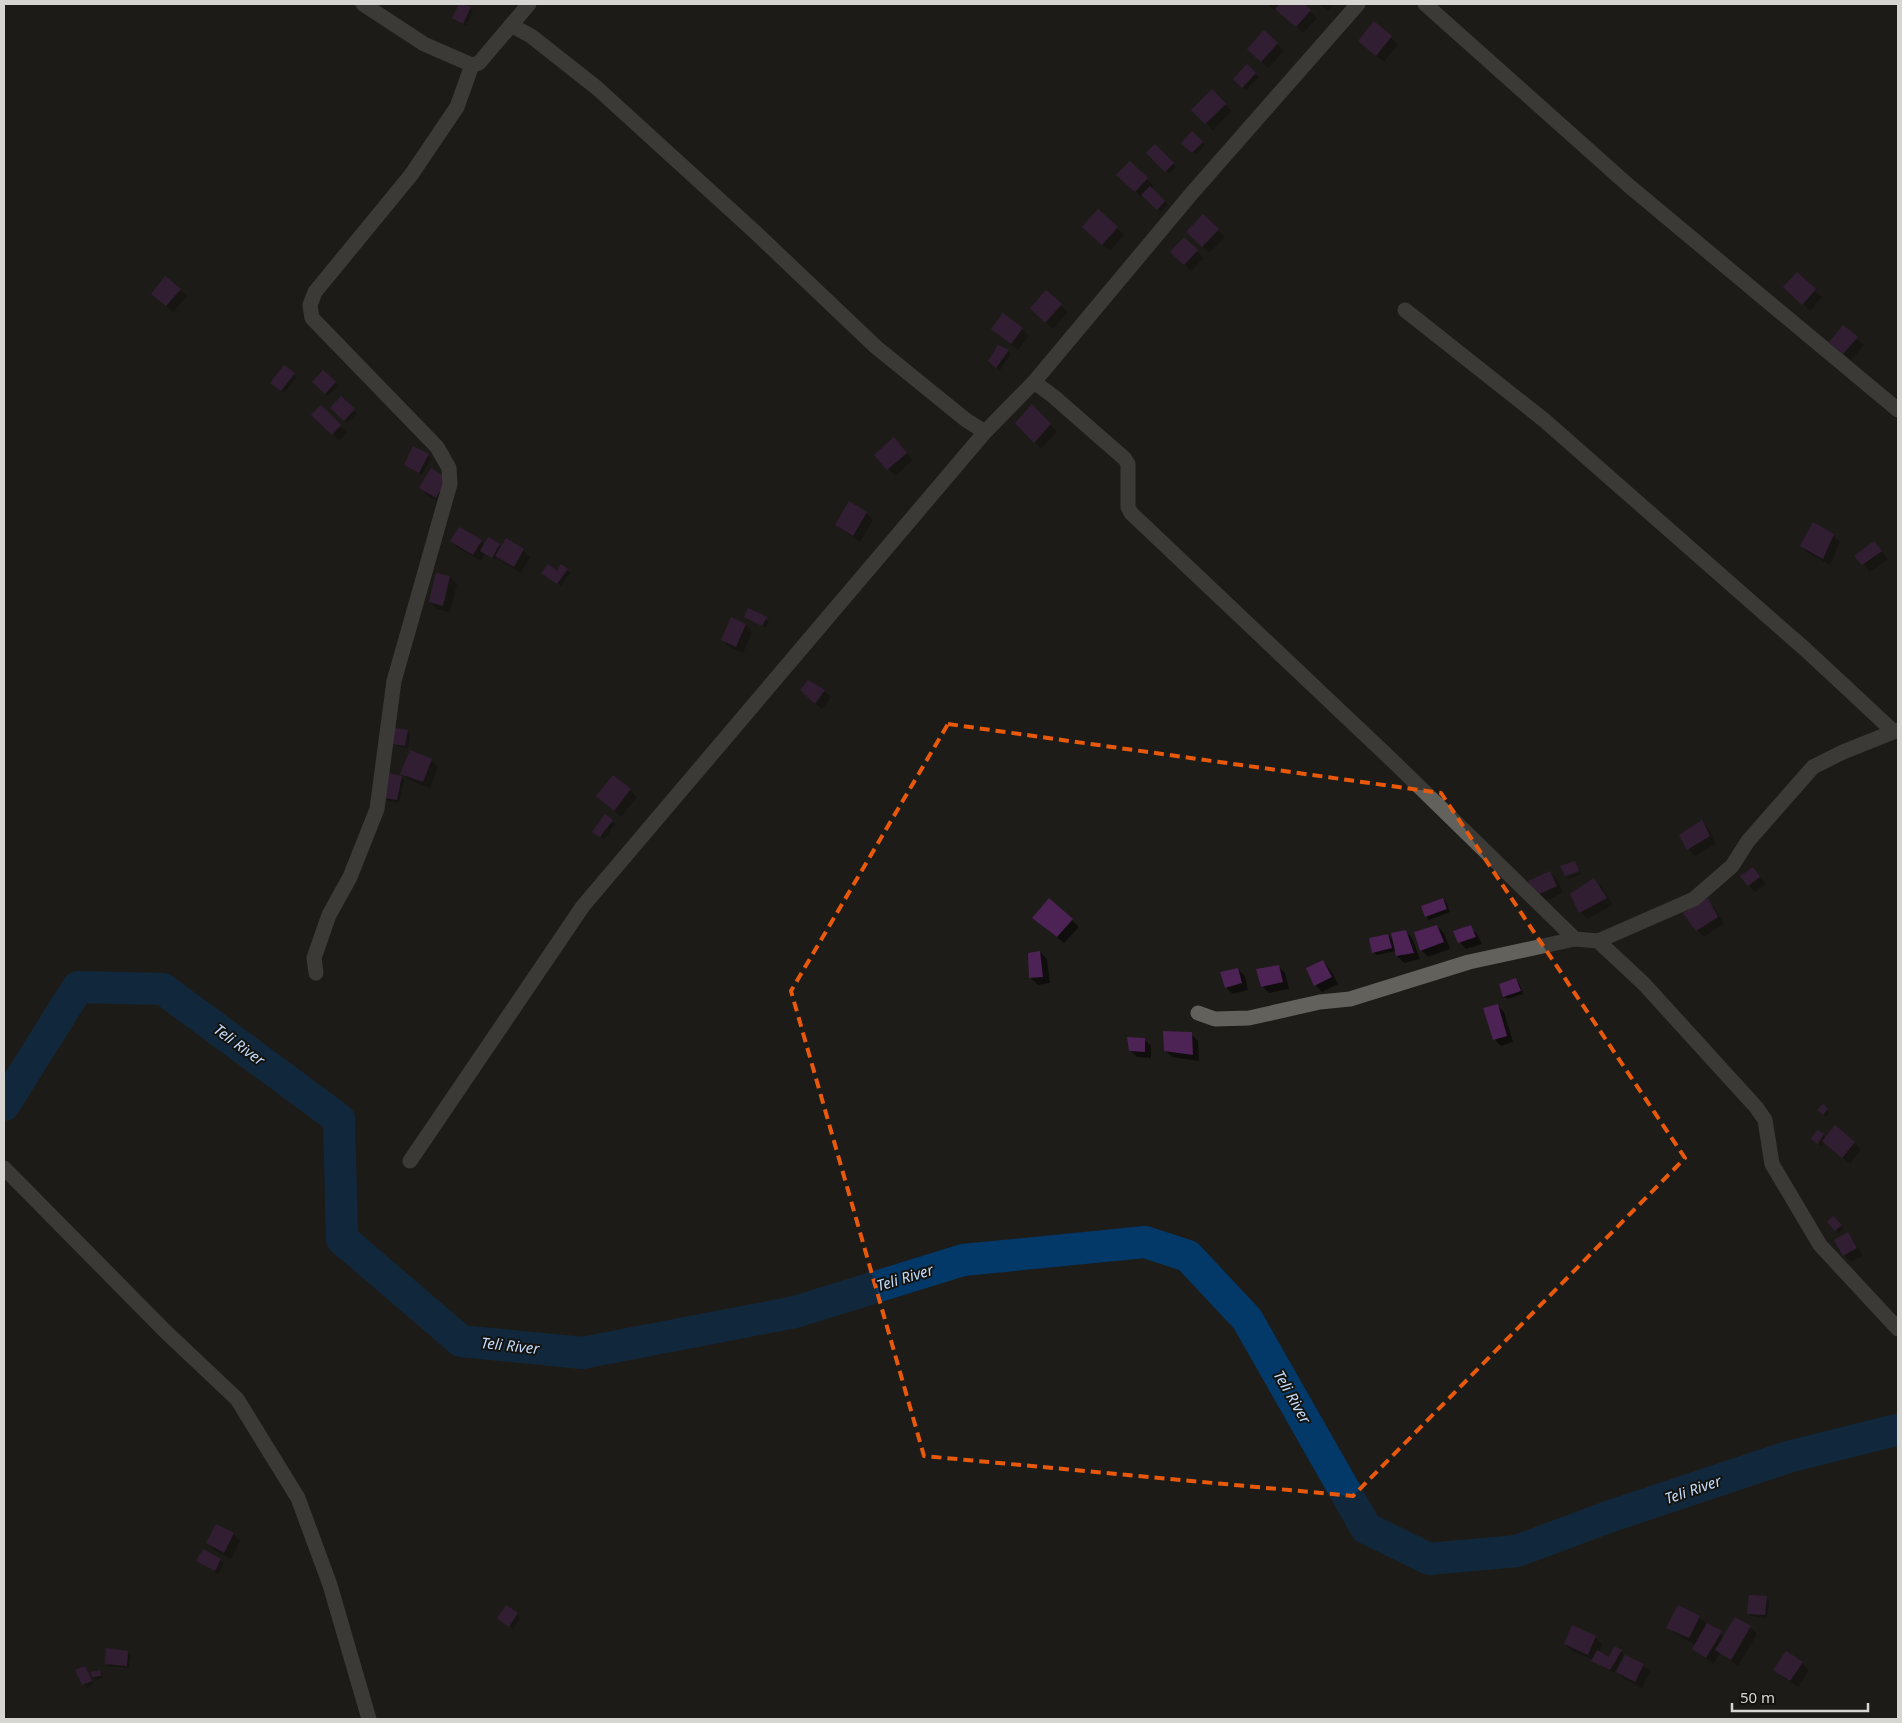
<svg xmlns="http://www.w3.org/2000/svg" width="1902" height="1723" viewBox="0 0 1902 1723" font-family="'Noto Sans',sans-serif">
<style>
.shadow{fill:#0007}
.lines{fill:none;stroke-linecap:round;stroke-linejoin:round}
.river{stroke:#033969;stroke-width:32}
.building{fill:#4d2255}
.street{stroke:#62615c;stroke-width:15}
.marked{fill:none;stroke:#e8590c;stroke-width:4;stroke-dasharray:10 6;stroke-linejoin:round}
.labels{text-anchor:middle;stroke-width:4;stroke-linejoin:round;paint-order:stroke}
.water-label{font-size:15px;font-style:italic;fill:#c1dcfb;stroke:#14130f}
</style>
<rect width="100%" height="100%" fill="#1d1c18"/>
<!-- shadow -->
<g class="shadow">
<polygon points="461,4 473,11 466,26 454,18"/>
<polygon points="1267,4 1302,4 1317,18 1303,33 1277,9 1275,11"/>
<polygon points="1319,4 1334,4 1328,11"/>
<polygon points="1374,23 1398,44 1384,62 1366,47"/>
<polygon points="1264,32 1284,51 1268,68 1249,49"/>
<polygon points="1247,66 1259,77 1246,90 1234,79"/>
<polygon points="1212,91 1232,111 1213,130 1193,110"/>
<polygon points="1192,133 1205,145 1196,155 1183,143"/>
<polygon points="1155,146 1176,167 1169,174 1148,153"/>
<polygon points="1130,162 1154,186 1151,189 1168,205 1161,212 1144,196 1142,198 1125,181"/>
<polygon points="1098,211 1124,235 1110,251 1090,234"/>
<polygon points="1203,216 1225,237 1209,253 1188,232"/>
<polygon points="1184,239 1204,258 1191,271 1172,252"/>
<polygon points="1797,274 1822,297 1810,311 1792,294"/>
<polygon points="180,290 187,296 173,312 152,294"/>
<polygon points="1046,292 1068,312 1053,329 1038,315"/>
<polygon points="1843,327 1864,345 1851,360 1837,348"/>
<polygon points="992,329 1022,329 1029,336 1018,350"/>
<polygon points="1008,351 1011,354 1000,370 989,361"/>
<polygon points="323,371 338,386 328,396 313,382"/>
<polygon points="294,374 297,377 284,393 275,386"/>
<polygon points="342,397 357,413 347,423 332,408"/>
<polygon points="1032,406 1057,432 1041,449 1017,423"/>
<polygon points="321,407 347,433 339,440 313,415"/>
<polygon points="901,446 913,460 895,476 876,455"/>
<polygon points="428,455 431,458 422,475 405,465"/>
<polygon points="447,479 443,504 427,495 421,488"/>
<polygon points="850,503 867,513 873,520 860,542 843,531 836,525"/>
<polygon points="1833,535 1840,542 1830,565 1808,553 1801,546"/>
<polygon points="452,541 481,541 485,545 499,545 502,548 523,550 530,557 521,573 504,563 497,557 496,560 485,554 481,561 458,548"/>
<polygon points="1874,542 1888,559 1870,572 1856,556"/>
<polygon points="567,570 570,573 561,586 546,576"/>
<polygon points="437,574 450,577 457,584 450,612 437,609 430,602"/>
<polygon points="749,610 769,621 766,628 745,616"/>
<polygon points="746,625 752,632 743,653 729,647 723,640"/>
<polygon points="809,682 825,691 831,697 822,709 808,697"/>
<polygon points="407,731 410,734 408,748 396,746 393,743"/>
<polygon points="431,760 438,767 430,788 409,780 402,773"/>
<polygon points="401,777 404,780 399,803 388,801 385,798"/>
<polygon points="630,790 637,797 621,817 597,796"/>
<polygon points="612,821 615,824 604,840 597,834"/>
<polygon points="1702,822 1709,829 1716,844 1695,856 1688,849"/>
<polygon points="1753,869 1766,884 1755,892 1749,886"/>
<polygon points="1550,872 1557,879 1563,893 1543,902 1536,895"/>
<polygon points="1580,872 1581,874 1569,879 1567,877"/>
<polygon points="1594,879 1601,886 1613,905 1587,919 1580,912"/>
<polygon points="1049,899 1079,927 1064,943 1034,918"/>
<polygon points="1443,899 1446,902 1450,912 1429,920 1426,917"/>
<polygon points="1707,900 1714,907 1724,924 1704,937 1697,930"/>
<polygon points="1437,926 1444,933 1450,949 1428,957 1421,950"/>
<polygon points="1470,927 1477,934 1482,944 1466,949 1459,942"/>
<polygon points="1405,931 1412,938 1420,959 1404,963 1397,956 1396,951 1377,955 1373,952 1388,935 1394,941"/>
<polygon points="1040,952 1047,959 1050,983 1038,985 1031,978"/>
<polygon points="1323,962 1330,969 1338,984 1322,992 1315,985"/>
<polygon points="1278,966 1285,973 1289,989 1269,993 1262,986"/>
<polygon points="1238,969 1245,976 1248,990 1233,994 1226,988"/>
<polygon points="1516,979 1519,983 1523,994 1507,999 1504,996"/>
<polygon points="1497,1005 1504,1012 1513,1042 1501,1046 1494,1039"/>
<polygon points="1191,1034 1198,1041 1199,1061 1172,1057 1165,1050"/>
<polygon points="1144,1039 1151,1046 1151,1058 1137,1057 1130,1050"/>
<polygon points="1823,1106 1830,1113 1826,1117 1819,1110"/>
<polygon points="1823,1135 1826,1138 1854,1143 1861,1150 1850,1164 1824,1141 1822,1146 1816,1142"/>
<polygon points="1833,1218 1844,1229 1839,1233 1829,1222"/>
<polygon points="1847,1234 1854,1241 1863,1256 1851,1262 1844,1255"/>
<polygon points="233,1534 240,1541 231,1559 214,1550 207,1543"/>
<polygon points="203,1551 224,1563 218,1574 198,1561"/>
<polygon points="1766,1598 1769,1601 1767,1618 1751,1616 1748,1613"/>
<polygon points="506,1606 521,1617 513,1629 498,1618"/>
<polygon points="1699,1617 1706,1624 1725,1637 1736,1619 1750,1627 1757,1634 1738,1666 1720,1653 1713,1664 1694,1649 1696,1645 1675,1634 1668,1627"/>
<polygon points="1595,1637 1602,1644 1599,1653 1609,1658 1621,1651 1624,1654 1614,1673 1595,1663 1593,1660 1572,1651 1565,1644"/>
<polygon points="128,1652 131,1655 129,1668 109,1666 106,1663"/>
<polygon points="1802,1663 1809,1670 1798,1687 1782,1677 1775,1670"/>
<polygon points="1643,1665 1650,1672 1642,1688 1625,1679 1618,1672"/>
<polygon points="85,1667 94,1684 87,1688 77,1671"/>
<polygon points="99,1672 103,1678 96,1680 93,1676"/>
</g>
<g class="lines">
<!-- river -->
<polyline class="river" points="4,1105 78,987 163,989 339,1119 342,1239 461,1341 582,1353 795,1312 963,1260 1145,1242 1188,1256 1247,1319 1366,1528 1429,1559 1517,1551 1608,1517 1788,1457 1892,1431 1898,1430"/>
</g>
<!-- building -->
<g class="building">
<polygon points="459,4 471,7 463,24 452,18"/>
<polygon points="1280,4 1304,4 1311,10 1296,27 1275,9"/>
<polygon points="1374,21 1392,36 1376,56 1358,41"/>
<polygon points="1264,30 1278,43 1261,62 1247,49"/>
<polygon points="1247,64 1256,73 1242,88 1233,79"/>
<polygon points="1212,89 1226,104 1205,124 1191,110"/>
<polygon points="1192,131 1203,142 1192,153 1181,143"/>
<polygon points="1155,144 1174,163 1165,172 1146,153"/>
<polygon points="1130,161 1148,178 1135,192 1116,175"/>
<polygon points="1150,186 1165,201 1157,210 1141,195"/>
<polygon points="1098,209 1118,227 1102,245 1082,227"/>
<polygon points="1203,214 1219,229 1202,247 1186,232"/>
<polygon points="1184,237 1198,250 1184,265 1170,252"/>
<polygon points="1797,272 1816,289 1802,305 1783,287"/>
<polygon points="165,276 181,289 166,306 151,294"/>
<polygon points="1046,290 1062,304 1045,323 1030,308"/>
<polygon points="1003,313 1023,328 1011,344 991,329"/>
<polygon points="1843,325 1858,337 1843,354 1829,342"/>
<polygon points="998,345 1009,350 996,368 988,361"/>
<polygon points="284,365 295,373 281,391 270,383"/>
<polygon points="323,370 336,382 325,394 312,382"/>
<polygon points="341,396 355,409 344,421 330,408"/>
<polygon points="1032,404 1051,424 1034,443 1015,423"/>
<polygon points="321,405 341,425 332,435 311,415"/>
<polygon points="894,437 907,453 887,470 874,455"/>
<polygon points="413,446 429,454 419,473 404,465"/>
<polygon points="431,468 447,478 436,498 419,488"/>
<polygon points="849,501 867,512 853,536 835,525"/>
<polygon points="1813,522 1834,534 1823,559 1800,546"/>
<polygon points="459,527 482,540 473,555 450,541"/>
<polygon points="488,537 500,544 492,558 480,551"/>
<polygon points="506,538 524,549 514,567 495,556"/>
<polygon points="1874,541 1882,551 1862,565 1854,556"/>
<polygon points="548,564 557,571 561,564 568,569 557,584 541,573"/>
<polygon points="436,573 450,576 443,606 429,602"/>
<polygon points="748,608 767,617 762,626 744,617"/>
<polygon points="731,617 746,624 736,647 721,640"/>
<polygon points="808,680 825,690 815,704 800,690"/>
<polygon points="395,728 408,730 405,746 392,744"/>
<polygon points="410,750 432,759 423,782 400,774"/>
<polygon points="389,773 402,776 397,800 384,798"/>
<polygon points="613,775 631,789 614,811 596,796"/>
<polygon points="605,814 613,820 600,837 592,832"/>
<polygon points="1702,820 1710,836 1687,850 1679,835"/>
<polygon points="1575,861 1579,871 1565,876 1560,866"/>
<polygon points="1753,867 1760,877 1748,886 1740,876"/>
<polygon points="1550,871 1557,886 1535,896 1528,881"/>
<polygon points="1594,878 1607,898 1579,913 1570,894"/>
<polygon points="1049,898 1073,919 1057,937 1032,918"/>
<polygon points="1443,898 1447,909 1425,917 1421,906"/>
<polygon points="1708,898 1718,917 1696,931 1683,913"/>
<polygon points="1437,925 1444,942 1420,951 1414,932"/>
<polygon points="1471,925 1476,937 1458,943 1453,931"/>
<polygon points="1406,930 1414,953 1396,956 1391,933"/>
<polygon points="1388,934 1392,948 1372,953 1369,938"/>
<polygon points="1040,951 1043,977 1029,978 1028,953"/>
<polygon points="1323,960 1332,977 1314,986 1306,968"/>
<polygon points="1279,965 1283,982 1261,987 1256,969"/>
<polygon points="1238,968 1242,983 1225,988 1220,972"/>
<polygon points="1516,978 1521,991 1503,997 1499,984"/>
<polygon points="1498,1004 1507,1036 1493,1040 1483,1008"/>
<polygon points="1163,1031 1192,1032 1193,1055 1164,1051"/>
<polygon points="1127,1037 1145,1038 1145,1052 1129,1051"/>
<polygon points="1823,1104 1828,1109 1823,1115 1817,1110"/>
<polygon points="1835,1125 1855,1142 1842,1158 1822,1141"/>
<polygon points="1817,1130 1824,1134 1818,1144 1811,1139"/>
<polygon points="1833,1216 1842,1225 1835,1231 1827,1222"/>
<polygon points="1848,1232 1857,1248 1843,1256 1834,1240"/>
<polygon points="216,1524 234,1533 224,1553 206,1543"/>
<polygon points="203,1549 221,1559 215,1571 196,1561"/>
<polygon points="1749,1595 1767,1596 1765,1615 1747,1614"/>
<polygon points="506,1605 518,1613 509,1627 497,1618"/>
<polygon points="1678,1605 1700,1616 1689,1638 1666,1628"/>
<polygon points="1735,1617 1751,1626 1731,1660 1715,1650"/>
<polygon points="1707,1623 1722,1631 1706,1658 1692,1649"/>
<polygon points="1572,1625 1596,1636 1588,1655 1564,1644"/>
<polygon points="1614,1646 1622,1650 1610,1670 1591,1661 1597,1650 1609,1657"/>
<polygon points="106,1648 128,1651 127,1666 105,1664"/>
<polygon points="1786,1651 1803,1662 1790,1681 1773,1670"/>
<polygon points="1625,1655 1644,1664 1635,1682 1616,1672"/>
<polygon points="85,1666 92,1681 82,1685 75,1670"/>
<polygon points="100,1670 101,1676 92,1677 91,1672"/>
</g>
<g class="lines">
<!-- street -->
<g class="street">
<polyline points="363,4 424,44 472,65 479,63 529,4"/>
<polyline points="1425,4 1628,185 1898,410"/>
<polyline points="511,25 531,36 597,88 755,232 876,347 966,420 985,432"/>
<polyline points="1405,310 1544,420 1806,650 1893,731"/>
<polyline points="1034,382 1053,396 1125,459 1128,464 1128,507 1131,513 1395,763 1575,939 1598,941 1694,899 1732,866 1748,841 1813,767 1843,752 1898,730"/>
<polyline points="1598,941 1644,984 1756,1107 1765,1120 1772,1164 1820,1245 1898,1329"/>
<polyline points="316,973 314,958 329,915 350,877 377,809 394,681 450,484 449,468 437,447 312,318 310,305 315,292 411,175 457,107 472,65"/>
<polyline points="1198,1013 1215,1019 1249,1018 1320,1002 1350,999 1469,962 1575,939"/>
<polyline points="410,1161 583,906 985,432 1034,382 1192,193 1358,4"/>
<polyline points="4,1168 166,1332 237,1399 298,1498 330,1585 369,1719"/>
</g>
</g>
<!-- marked area -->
<path d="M0 0H1902V1723H0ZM948,724L1441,793L1685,1158L1353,1496L924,1456L791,991Z" fill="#1d1c18" fill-opacity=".55" fill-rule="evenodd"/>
<path class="marked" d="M948,724L1441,793L1685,1158L1353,1496L924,1456L791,991Z"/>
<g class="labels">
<!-- water labels -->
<g class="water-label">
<text transform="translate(239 1045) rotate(36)" y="5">Teli River</text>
<text transform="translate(905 1278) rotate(-17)" y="5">Teli River</text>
<text transform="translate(510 1346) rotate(6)" y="5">Teli River</text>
<text transform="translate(1292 1397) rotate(60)" y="5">Teli River</text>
<text transform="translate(1693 1490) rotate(-19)" y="5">Teli River</text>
</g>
</g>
<!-- border -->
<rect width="1902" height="1723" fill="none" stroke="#d6d5d2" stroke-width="10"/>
<!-- scale -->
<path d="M1732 1703v8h136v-8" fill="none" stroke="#d6d5d2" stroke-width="2.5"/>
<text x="1740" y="1703" font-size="15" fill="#d6d5d2" stroke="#14130f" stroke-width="4" paint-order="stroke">50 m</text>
</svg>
